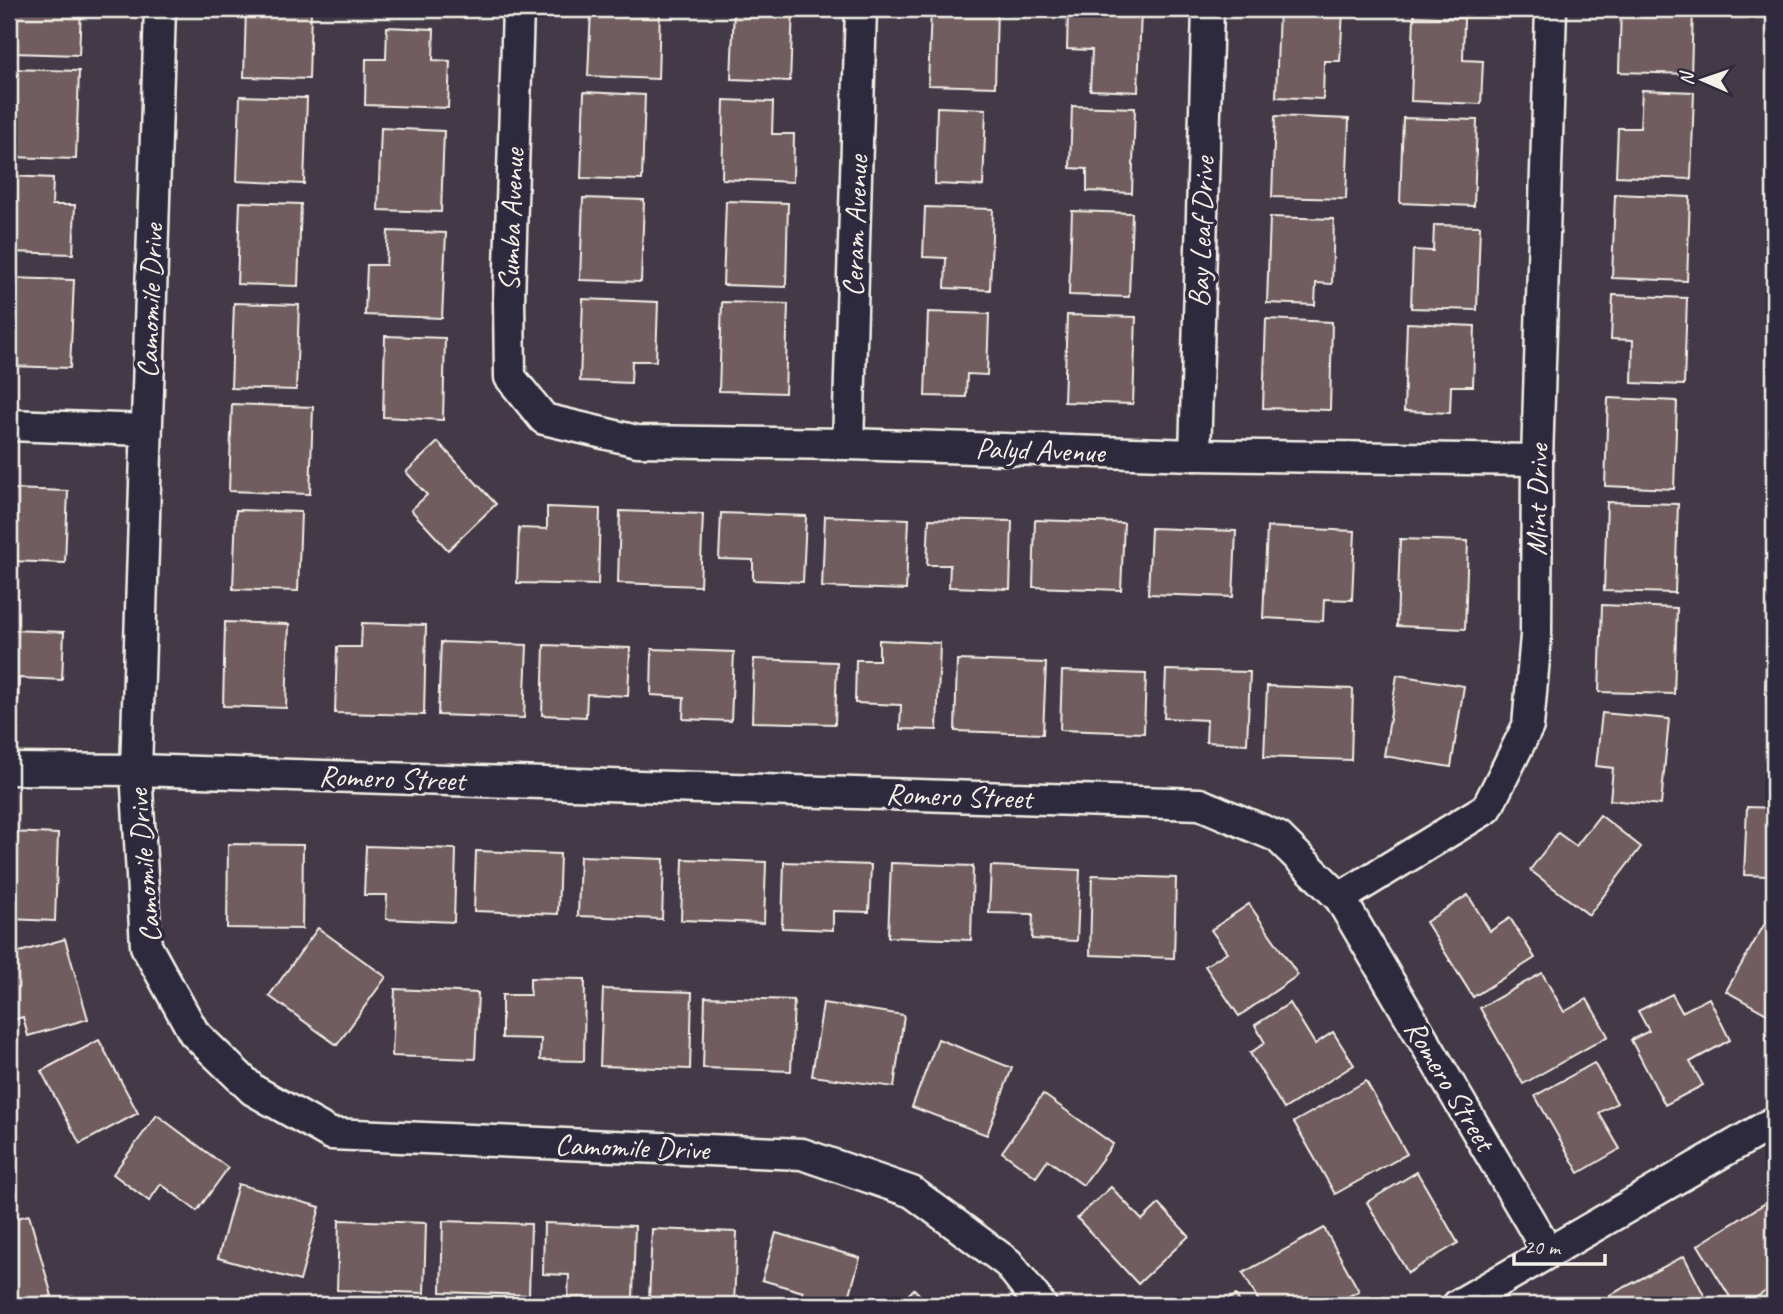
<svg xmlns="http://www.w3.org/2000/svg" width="1783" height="1314" viewBox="0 0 1783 1314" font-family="Caveat,sans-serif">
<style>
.building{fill:#715c5f;stroke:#f4f1e8;stroke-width:2}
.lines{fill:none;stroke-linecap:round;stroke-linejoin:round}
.minor-casing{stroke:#f4f1e8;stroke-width:35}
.minor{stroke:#2f2a3d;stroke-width:30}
.labels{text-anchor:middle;stroke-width:7;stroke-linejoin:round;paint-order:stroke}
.street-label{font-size:30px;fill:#f4f1e8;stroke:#2f2a3d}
</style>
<rect width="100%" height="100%" fill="#433947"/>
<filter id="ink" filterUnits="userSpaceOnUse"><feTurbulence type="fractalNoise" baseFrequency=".0143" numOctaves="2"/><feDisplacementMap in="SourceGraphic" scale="14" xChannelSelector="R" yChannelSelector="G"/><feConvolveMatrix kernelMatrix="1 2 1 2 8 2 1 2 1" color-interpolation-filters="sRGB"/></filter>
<g filter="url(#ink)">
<!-- building -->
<g class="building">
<polygon points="13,9 81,9 79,55 12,53"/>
<polygon points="246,9 311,9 309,79 244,77"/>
<polygon points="591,9 660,9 658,79 588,76"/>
<polygon points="734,9 793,9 790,81 731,79"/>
<polygon points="931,9 997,9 995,87 928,85"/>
<polygon points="1068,9 1141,9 1138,92 1090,90 1092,50 1067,49"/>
<polygon points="1279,9 1343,12 1340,61 1324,61 1323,99 1276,97"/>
<polygon points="1621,9 1693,9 1691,74 1619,72"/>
<polygon points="1414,16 1464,18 1463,60 1483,61 1481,104 1411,101"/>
<polygon points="387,27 434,29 433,60 450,61 448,108 365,105 366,59 386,59"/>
<polygon points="9,69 79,71 76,159 9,157"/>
<polygon points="1642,90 1694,92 1691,179 1616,176 1618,128 1640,128"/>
<polygon points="584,92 645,95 642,180 581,178"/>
<polygon points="240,96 307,98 304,184 237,181"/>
<polygon points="724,100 773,102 772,134 794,134 793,182 722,179"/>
<polygon points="1072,106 1135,108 1132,193 1087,191 1087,169 1070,168"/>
<polygon points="937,107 986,109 983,186 935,184"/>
<polygon points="1275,116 1349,119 1346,199 1272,197"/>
<polygon points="1403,118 1477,120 1474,206 1400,203"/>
<polygon points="381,128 444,131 441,212 378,210"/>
<polygon points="9,176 53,178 52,205 75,205 73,254 9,252"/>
<polygon points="1774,193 1774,278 1771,278"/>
<polygon points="1615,194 1690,197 1687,281 1612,278"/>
<polygon points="583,198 644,200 641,282 580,280"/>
<polygon points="726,201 788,203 786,287 723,285"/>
<polygon points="240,202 301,204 298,286 237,284"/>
<polygon points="925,207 993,209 990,290 945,288 946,258 923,257"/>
<polygon points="1072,211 1132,213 1129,297 1069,295"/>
<polygon points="1270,217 1334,219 1332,284 1316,283 1315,305 1267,303"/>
<polygon points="1434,225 1480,226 1477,310 1411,308 1413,250 1433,251"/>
<polygon points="388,231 446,233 442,318 365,315 367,265 386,265"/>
<polygon points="9,278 74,280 70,368 9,366"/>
<polygon points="1613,295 1687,298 1684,385 1632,383 1633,340 1611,339"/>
<polygon points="583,299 658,302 656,361 632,361 631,383 580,381"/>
<polygon points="722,302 788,304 785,393 719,391"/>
<polygon points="234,303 299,305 296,390 231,388"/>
<polygon points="928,312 989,314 987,375 967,374 966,397 925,396"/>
<polygon points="1067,315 1136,317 1133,404 1064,402"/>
<polygon points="1266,319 1332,322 1330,410 1263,408"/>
<polygon points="1407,323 1475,326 1473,386 1451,386 1450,413 1404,411"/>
<polygon points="385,336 445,338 443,420 383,417"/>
<polygon points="1608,398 1677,401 1674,489 1605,486"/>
<polygon points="232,404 313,407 310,494 229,491"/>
<polygon points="438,442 496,504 448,550 411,510 427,495 406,472"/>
<polygon points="9,489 68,491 65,563 9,561"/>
<polygon points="1607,502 1678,504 1675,593 1604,591"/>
<polygon points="547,507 600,509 598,585 517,583 519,528 547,529"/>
<polygon points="236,510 301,512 298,591 233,589"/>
<polygon points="620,511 703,514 700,586 618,583"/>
<polygon points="721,513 806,516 803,582 753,580 753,560 719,559"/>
<polygon points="825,516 909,519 906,590 822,587"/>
<polygon points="929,519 1012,521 1010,589 949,587 950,565 927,565"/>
<polygon points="1035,520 1124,523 1121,590 1033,587"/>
<polygon points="1267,527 1355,531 1352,600 1324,599 1323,621 1263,618"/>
<polygon points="1151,528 1236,531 1233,597 1148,594"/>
<polygon points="1400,539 1468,541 1465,629 1397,626"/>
<polygon points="1602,605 1677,608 1674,694 1599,692"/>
<polygon points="225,622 289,624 286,708 223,706"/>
<polygon points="362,623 426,625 424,715 335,713 337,647 361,647"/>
<polygon points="1767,626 1774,626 1774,691 1765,690"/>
<polygon points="9,630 64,632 62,680 19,678 18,702 9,701"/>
<polygon points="879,640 940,643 937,730 900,729 901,705 855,703 856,660 879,660"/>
<polygon points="441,642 527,645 524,718 438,715"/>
<polygon points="544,645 630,648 628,696 587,694 586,717 542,715"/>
<polygon points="652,649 734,652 731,721 683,719 684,697 651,695"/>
<polygon points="754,659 837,662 835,724 752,722"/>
<polygon points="957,660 1046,663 1043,734 955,731"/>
<polygon points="1166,670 1250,672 1247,744 1206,742 1207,720 1164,718"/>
<polygon points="1062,671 1146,674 1144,733 1060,730"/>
<polygon points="1397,675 1464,686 1451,767 1384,756"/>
<polygon points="1267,686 1353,689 1351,760 1264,757"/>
<polygon points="1771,703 1774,704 1774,796 1767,796"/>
<polygon points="1602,713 1669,719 1661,805 1610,800 1613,768 1596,766"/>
<polygon points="1747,807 1774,808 1774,899 1767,898 1768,876 1744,875"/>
<polygon points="1600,815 1641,847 1589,915 1530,870 1558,833 1576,846"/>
<polygon points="9,832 58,834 55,921 9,919"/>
<polygon points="228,844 303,845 302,929 227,928"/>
<polygon points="366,846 456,849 454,922 386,919 387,895 364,895"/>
<polygon points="476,851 560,854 558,914 474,911"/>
<polygon points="580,856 664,859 662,919 578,916"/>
<polygon points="683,859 766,862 764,923 681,920"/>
<polygon points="784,862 871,865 869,912 833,911 833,930 782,928"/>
<polygon points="891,863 973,866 971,940 888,937"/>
<polygon points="991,866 1080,870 1077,941 1032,939 1033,914 989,913"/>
<polygon points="1092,875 1176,878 1174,958 1090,955"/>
<polygon points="1468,895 1490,931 1510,918 1535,958 1473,997 1426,922"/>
<polygon points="1249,904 1298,975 1239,1016 1205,966 1227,952 1211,930"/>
<polygon points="1768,918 1774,921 1774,1018 1726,991"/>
<polygon points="318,928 386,977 337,1045 269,996"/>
<polygon points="65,939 88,1019 28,1036 23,1017 9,1021 9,955"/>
<polygon points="1542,973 1564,1012 1587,999 1608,1036 1523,1084 1480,1008"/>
<polygon points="530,978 585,979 584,1061 540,1060 541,1039 502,1038 502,995 530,995"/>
<polygon points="395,989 478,993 475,1059 392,1056"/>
<polygon points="603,989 692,992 690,1069 600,1066"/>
<polygon points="1672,994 1682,1012 1709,998 1730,1040 1690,1062 1703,1085 1665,1105 1631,1040 1649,1031 1638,1011"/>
<polygon points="705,997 794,1000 791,1071 703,1068"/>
<polygon points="823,1003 904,1015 894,1087 812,1076"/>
<polygon points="1290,1003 1315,1044 1333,1032 1354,1065 1284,1109 1250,1053 1265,1043 1255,1025"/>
<polygon points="938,1039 1012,1068 987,1135 912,1107"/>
<polygon points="99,1040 138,1113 80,1144 41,1071"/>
<polygon points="1594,1063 1617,1103 1599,1113 1620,1149 1579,1173 1535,1096"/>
<polygon points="1366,1081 1407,1154 1335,1194 1294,1122"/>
<polygon points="1043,1094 1113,1144 1083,1185 1048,1160 1036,1177 1002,1152"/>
<polygon points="157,1115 228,1168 197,1211 161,1184 149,1201 113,1174"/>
<polygon points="1417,1172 1458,1243 1408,1273 1367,1202"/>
<polygon points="238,1184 320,1207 300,1281 218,1258"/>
<polygon points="1111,1187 1142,1220 1159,1204 1189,1236 1138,1284 1077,1218"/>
<polygon points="1769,1201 1774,1210 1774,1286 1744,1305 1735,1305 1698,1245"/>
<polygon points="29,1215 52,1296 20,1305 9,1305 9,1220"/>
<polygon points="339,1220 426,1223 424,1293 337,1290"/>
<polygon points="443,1221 531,1224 529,1295 441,1292"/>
<polygon points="544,1223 635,1226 633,1300 568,1298 569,1275 543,1274"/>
<polygon points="1324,1228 1359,1291 1332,1305 1261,1305 1243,1273"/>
<polygon points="652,1229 737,1232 734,1305 649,1302"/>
<polygon points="776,1233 860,1258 847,1305 799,1305 803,1292 762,1280"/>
<polygon points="1684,1256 1709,1305 1615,1305 1610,1295"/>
<polygon points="914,1289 930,1305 898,1305"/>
<polygon points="1236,1295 1241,1305 1217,1305"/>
</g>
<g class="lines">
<!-- minor casing -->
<g class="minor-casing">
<g id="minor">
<polyline points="160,9 136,770 146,946 194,1033 253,1090 331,1134 802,1154 912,1192 1008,1263 1041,1305"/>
<polyline points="518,9 509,300 510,377 544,419 637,441 848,444 1195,455 1537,460"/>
<polyline points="9,425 146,430"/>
<polyline points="848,444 861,9"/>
<polyline points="1195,455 1208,9"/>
<polyline points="9,769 136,770 1200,804 1278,837 1340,898 1548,1252"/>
<polyline points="1340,898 1487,808 1528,726 1536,636 1537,460 1551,9"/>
<polyline points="1458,1305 1774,1122"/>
</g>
</g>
<!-- minor -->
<use href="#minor" class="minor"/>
</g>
</g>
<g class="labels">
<!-- street labels -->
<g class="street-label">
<text transform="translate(511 220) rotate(-88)" y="10">Sumba Avenue</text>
<text transform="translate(855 226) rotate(-88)" y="10">Ceram Avenue</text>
<text transform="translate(1201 232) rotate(-88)" y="10">Bay Leaf Drive</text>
<text transform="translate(150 301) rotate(-88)" y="10">Camomile Drive</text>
<text transform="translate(1040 450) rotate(2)" y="10">Palyd Avenue</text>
<text transform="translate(1537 500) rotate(-89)" y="10">Mint Drive</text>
<text transform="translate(392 778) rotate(2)" y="10">Romero Street</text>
<text transform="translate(959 796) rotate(2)" y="10">Romero Street</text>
<text transform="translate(144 866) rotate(-95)" y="10">Camomile Drive</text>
<text transform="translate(1450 1085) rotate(59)" y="10">Romero Street</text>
<text transform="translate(632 1147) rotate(2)" y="10">Camomile Drive</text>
</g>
</g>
<!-- margin -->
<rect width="1783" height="1314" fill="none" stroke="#2f2a3d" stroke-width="35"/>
<rect x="18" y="18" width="1748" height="1279" fill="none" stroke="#f4f1e8" stroke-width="2.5" filter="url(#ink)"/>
<!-- north arrow -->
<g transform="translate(1703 80) rotate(272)" stroke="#2f2a3d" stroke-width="5" paint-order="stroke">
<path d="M0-5L12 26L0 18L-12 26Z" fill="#f4f1e8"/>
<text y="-10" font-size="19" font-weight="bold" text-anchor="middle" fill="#f4f1e8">N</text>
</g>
<!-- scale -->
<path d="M1514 1254v10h91v-10" fill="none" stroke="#f4f1e8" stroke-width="3.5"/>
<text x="1524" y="1254" font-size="21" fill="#f4f1e8" stroke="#2f2a3d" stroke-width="5" paint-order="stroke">20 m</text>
</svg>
